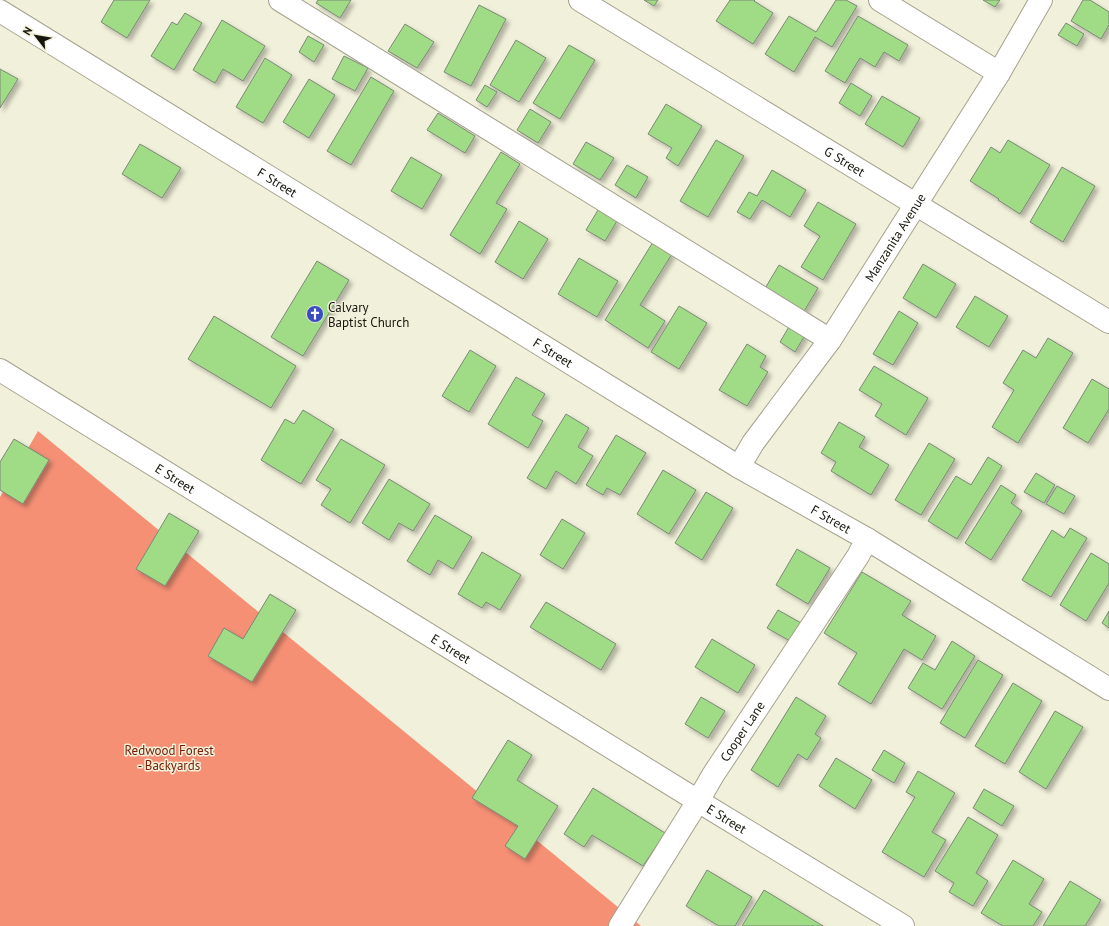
<svg xmlns="http://www.w3.org/2000/svg" width="1109" height="926" viewBox="0 0 1109 926" font-family="'PT Sans',sans-serif">
<style>
.forest{fill:#f59075}
.building{fill:#a0db86;stroke:#7c8877;filter:url(#shadow)}
.lines{fill:none;stroke-linecap:round;stroke-linejoin:round}
.minor-casing{stroke:#a4a28e;stroke-width:24}
.minor{stroke:#fff;stroke-width:22}
.labels{text-anchor:middle;stroke-width:3;stroke-linejoin:round;paint-order:stroke}
.street-label{font-size:13px;fill:#17160e;stroke:#f1f0da}
.poi-label{font-size:13px;fill:#17160e;stroke:#f1f0da;text-anchor:start}
.park-label{font-size:13px;fill:#741b00;stroke:#f1f0da}
</style>
<defs>
<filter id="shadow"><feDropShadow dx="3.5" dy="3.5" stdDeviation="2" flood-color="#0004"/></filter>
</defs>
<rect width="100%" height="100%" fill="#f1f0da"/>
<!-- forest -->
<polygon class="forest" points="38,431 641,926 0,926 0,497"/>
<!-- building -->
<g class="building">
<polygon points="114,0 150,0 127,38 101,22"/>
<polygon points="318,0 351,0 340,18 316,3"/>
<polygon points="644,0 658,0 654,6"/>
<polygon points="730,0 755,0 754,1 773,13 753,44 716,21"/>
<polygon points="836,0 846,0 857,6 832,47 815,37 794,72 765,54 789,16 816,32"/>
<polygon points="983,0 1000,0 995,7"/>
<polygon points="1083,0 1090,0 1109,12 1109,25 1101,39 1071,21"/>
<polygon points="479,5 506,19 471,86 444,72"/>
<polygon points="185,13 202,23 174,70 151,56 172,22 177,25"/>
<polygon points="858,16 908,45 899,61 884,52 875,67 860,58 845,83 825,71"/>
<polygon points="222,20 265,46 243,81 223,69 215,83 193,70"/>
<polygon points="1066,23 1084,34 1077,46 1058,35"/>
<polygon points="405,24 434,42 417,68 388,51"/>
<polygon points="308,36 324,45 314,62 299,52"/>
<polygon points="516,40 546,58 519,102 490,85"/>
<polygon points="569,45 595,60 560,119 533,103"/>
<polygon points="344,56 368,68 355,91 332,79"/>
<polygon points="265,58 292,75 263,123 236,107"/>
<polygon points="0,69 18,79 0,108"/>
<polygon points="371,77 394,91 351,165 327,151"/>
<polygon points="309,79 335,95 309,138 283,122"/>
<polygon points="851,83 872,96 860,116 839,103"/>
<polygon points="485,85 497,92 487,107 476,100"/>
<polygon points="882,96 920,118 903,147 865,124"/>
<polygon points="666,104 702,126 678,166 666,158 672,148 648,134"/>
<polygon points="530,109 551,122 538,143 517,130"/>
<polygon points="438,113 475,136 465,153 427,130"/>
<polygon points="716,140 744,156 708,217 680,201"/>
<polygon points="1008,140 1050,165 1020,214 998,200 999,199 970,181 991,147 1000,153"/>
<polygon points="586,142 614,158 600,180 573,164"/>
<polygon points="140,144 181,168 162,198 122,174"/>
<polygon points="501,152 520,164 496,203 507,209 480,254 450,235"/>
<polygon points="411,157 442,175 422,209 391,191"/>
<polygon points="627,165 648,177 636,198 615,185"/>
<polygon points="1062,167 1095,186 1063,242 1030,222"/>
<polygon points="772,170 806,190 790,217 762,200 750,219 737,212 749,192 757,196"/>
<polygon points="818,202 856,224 823,280 801,267 820,236 804,226"/>
<polygon points="598,210 617,221 605,241 586,230"/>
<polygon points="519,221 548,239 523,279 495,262"/>
<polygon points="653,242 672,254 640,305 665,321 648,348 605,320"/>
<polygon points="579,258 618,281 597,317 558,294"/>
<polygon points="317,261 349,280 303,356 271,337"/>
<polygon points="923,264 956,284 936,318 903,298"/>
<polygon points="779,265 818,288 803,313 764,290"/>
<polygon points="975,296 1008,316 989,347 956,327"/>
<polygon points="679,306 707,323 679,369 651,352"/>
<polygon points="899,311 918,323 893,365 873,354"/>
<polygon points="214,316 296,366 271,408 188,359"/>
<polygon points="790,325 805,335 795,352 780,342"/>
<polygon points="1048,338 1073,353 1018,443 992,427 1014,390 1003,383 1023,350 1036,358"/>
<polygon points="747,344 766,356 760,367 768,372 747,406 719,390"/>
<polygon points="470,350 496,366 469,412 442,396"/>
<polygon points="874,366 928,398 906,435 875,416 882,404 859,390"/>
<polygon points="516,377 545,394 532,415 543,421 528,448 488,424"/>
<polygon points="1092,379 1109,389 1109,409 1088,443 1063,428"/>
<polygon points="303,410 334,429 301,484 261,460 285,419 294,424"/>
<polygon points="566,414 589,428 578,447 593,456 576,484 556,471 546,489 527,478"/>
<polygon points="839,422 865,437 859,447 889,465 871,495 831,471 836,462 821,453"/>
<polygon points="616,435 646,453 620,495 607,488 603,495 586,485"/>
<polygon points="14,439 49,460 23,504 0,490 0,462"/>
<polygon points="341,439 385,465 350,523 321,505 331,489 316,480"/>
<polygon points="929,443 955,459 921,515 895,500"/>
<polygon points="988,457 1002,466 957,539 928,521 956,476 971,485"/>
<polygon points="663,470 696,490 669,534 637,514"/>
<polygon points="1036,473 1055,485 1044,503 1024,492"/>
<polygon points="389,479 430,504 413,531 399,523 389,540 362,523"/>
<polygon points="1001,485 1016,495 1011,503 1022,511 991,560 965,543"/>
<polygon points="1057,486 1075,496 1064,514 1046,504"/>
<polygon points="706,492 733,508 702,560 675,543"/>
<polygon points="169,513 199,531 165,586 136,569"/>
<polygon points="435,515 472,537 453,569 438,560 430,575 407,561"/>
<polygon points="562,519 585,533 563,569 540,555"/>
<polygon points="1070,528 1087,538 1051,597 1022,580 1052,530 1064,538"/>
<polygon points="797,549 830,568 808,604 776,585"/>
<polygon points="482,552 521,575 500,610 486,602 482,608 458,594"/>
<polygon points="1091,553 1109,564 1109,583 1086,621 1060,605"/>
<polygon points="862,572 911,601 902,615 936,636 922,660 904,649 871,704 838,684 857,653 824,633"/>
<polygon points="270,594 296,610 252,682 208,656 224,628 243,639"/>
<polygon points="546,602 616,644 601,670 530,627"/>
<polygon points="778,610 801,623 790,641 767,628"/>
<polygon points="1109,611 1109,628 1102,623"/>
<polygon points="712,639 755,665 738,693 695,667"/>
<polygon points="952,641 975,656 942,709 908,688 923,663 935,670"/>
<polygon points="978,660 1003,675 965,738 940,723"/>
<polygon points="1013,683 1042,701 1005,764 975,746"/>
<polygon points="701,697 725,711 708,738 685,724"/>
<polygon points="796,697 826,716 815,734 821,738 807,760 798,754 778,787 751,770"/>
<polygon points="1055,711 1083,727 1046,789 1019,772"/>
<polygon points="508,740 532,755 517,780 558,806 525,859 505,846 518,826 472,798"/>
<polygon points="884,750 905,763 894,783 872,770"/>
<polygon points="836,758 872,780 855,809 819,786"/>
<polygon points="918,771 955,793 932,832 946,840 924,877 882,852 915,797 906,792"/>
<polygon points="593,788 665,833 643,866 592,835 584,847 564,834"/>
<polygon points="984,789 1014,806 1002,826 973,808"/>
<polygon points="968,817 998,835 976,873 988,881 973,906 949,892 954,883 935,871"/>
<polygon points="1013,860 1044,879 1029,904 1042,912 1033,926 1003,926 981,913"/>
<polygon points="707,870 752,897 735,926 719,926 686,906"/>
<polygon points="1070,881 1101,900 1085,926 1043,926"/>
<polygon points="764,890 823,926 742,926"/>
</g>
<g class="lines">
<!-- minor casing -->
<g class="minor-casing">
<g id="minor">
<polyline points="280,0 830,340"/>
<path id="s1" d="M580,0L1109,322"/>
<polyline points="880,0 999,73"/>
<path id="s2" d="M0,11L739,467L867,539L1109,689"/>
<path id="s3" d="M0,370L698,801L903,926"/>
<path id="s4" d="M739,467L753,443L830,340L999,73L1041,0"/>
<path id="s5" d="M620,926L698,801L713,775L858,556L867,539"/>
</g>
</g>
<!-- minor -->
<use href="#minor" class="minor"/>
</g>
<!-- icons -->
<defs>
<g id="church-disc" transform="scale(0.9)"><circle r="9.5" fill="#3a4dc0" stroke="#f1f0da"/><path d="M-1.2-6h2.4v3.5h3.3v2.4h-3.3V6h-2.4V-.1h-3.3v-2.4h3.3Z" fill="#fff"/></g>
</defs>
<g fill-rule="evenodd">
<use href="#church-disc" x="315" y="314"/>
</g>
<g class="labels">
<!-- street labels -->
<g class="street-label">
<text dy="5" stroke="none"><textPath href="#s1" startOffset="310">G Street</textPath></text>
<text dy="5" stroke="none"><textPath href="#s2" startOffset="326">F Street</textPath></text>
<text dy="5" stroke="none"><textPath href="#s4" startOffset="278">Manzanita Avenue</textPath></text>
<text dy="5" stroke="none"><textPath href="#s2" startOffset="650">F Street</textPath></text>
<text dy="5" stroke="none"><textPath href="#s3" startOffset="206">E Street</textPath></text>
<text dy="5" stroke="none"><textPath href="#s2" startOffset="974">F Street</textPath></text>
<text dy="5" stroke="none"><textPath href="#s3" startOffset="530">E Street</textPath></text>
<text dy="5" stroke="none"><textPath href="#s5" startOffset="230">Cooper Lane</textPath></text>
<text dy="5" stroke="none"><textPath href="#s3" startOffset="854">E Street</textPath></text>
</g>
<!-- poi labels -->
<g class="poi-label">
<text x="328" y="312">Calvary<tspan x="328" dy="15">Baptist Church</tspan></text>
</g>
<!-- park labels -->
<g class="park-label">
<text x="169" y="755">Redwood Forest<tspan x="169" dy="15">- Backyards</tspan></text>
</g>
</g>
<!-- north arrow -->
<g transform="translate(36 36) rotate(301)" stroke="#f1f0da" stroke-width="3" paint-order="stroke">
<path d="M0-3L7 15L0 10L-7 15Z" fill="#17160e"/>
<text y="-6" font-size="11" font-weight="bold" text-anchor="middle" fill="#17160e">N</text>
</g>
</svg>
